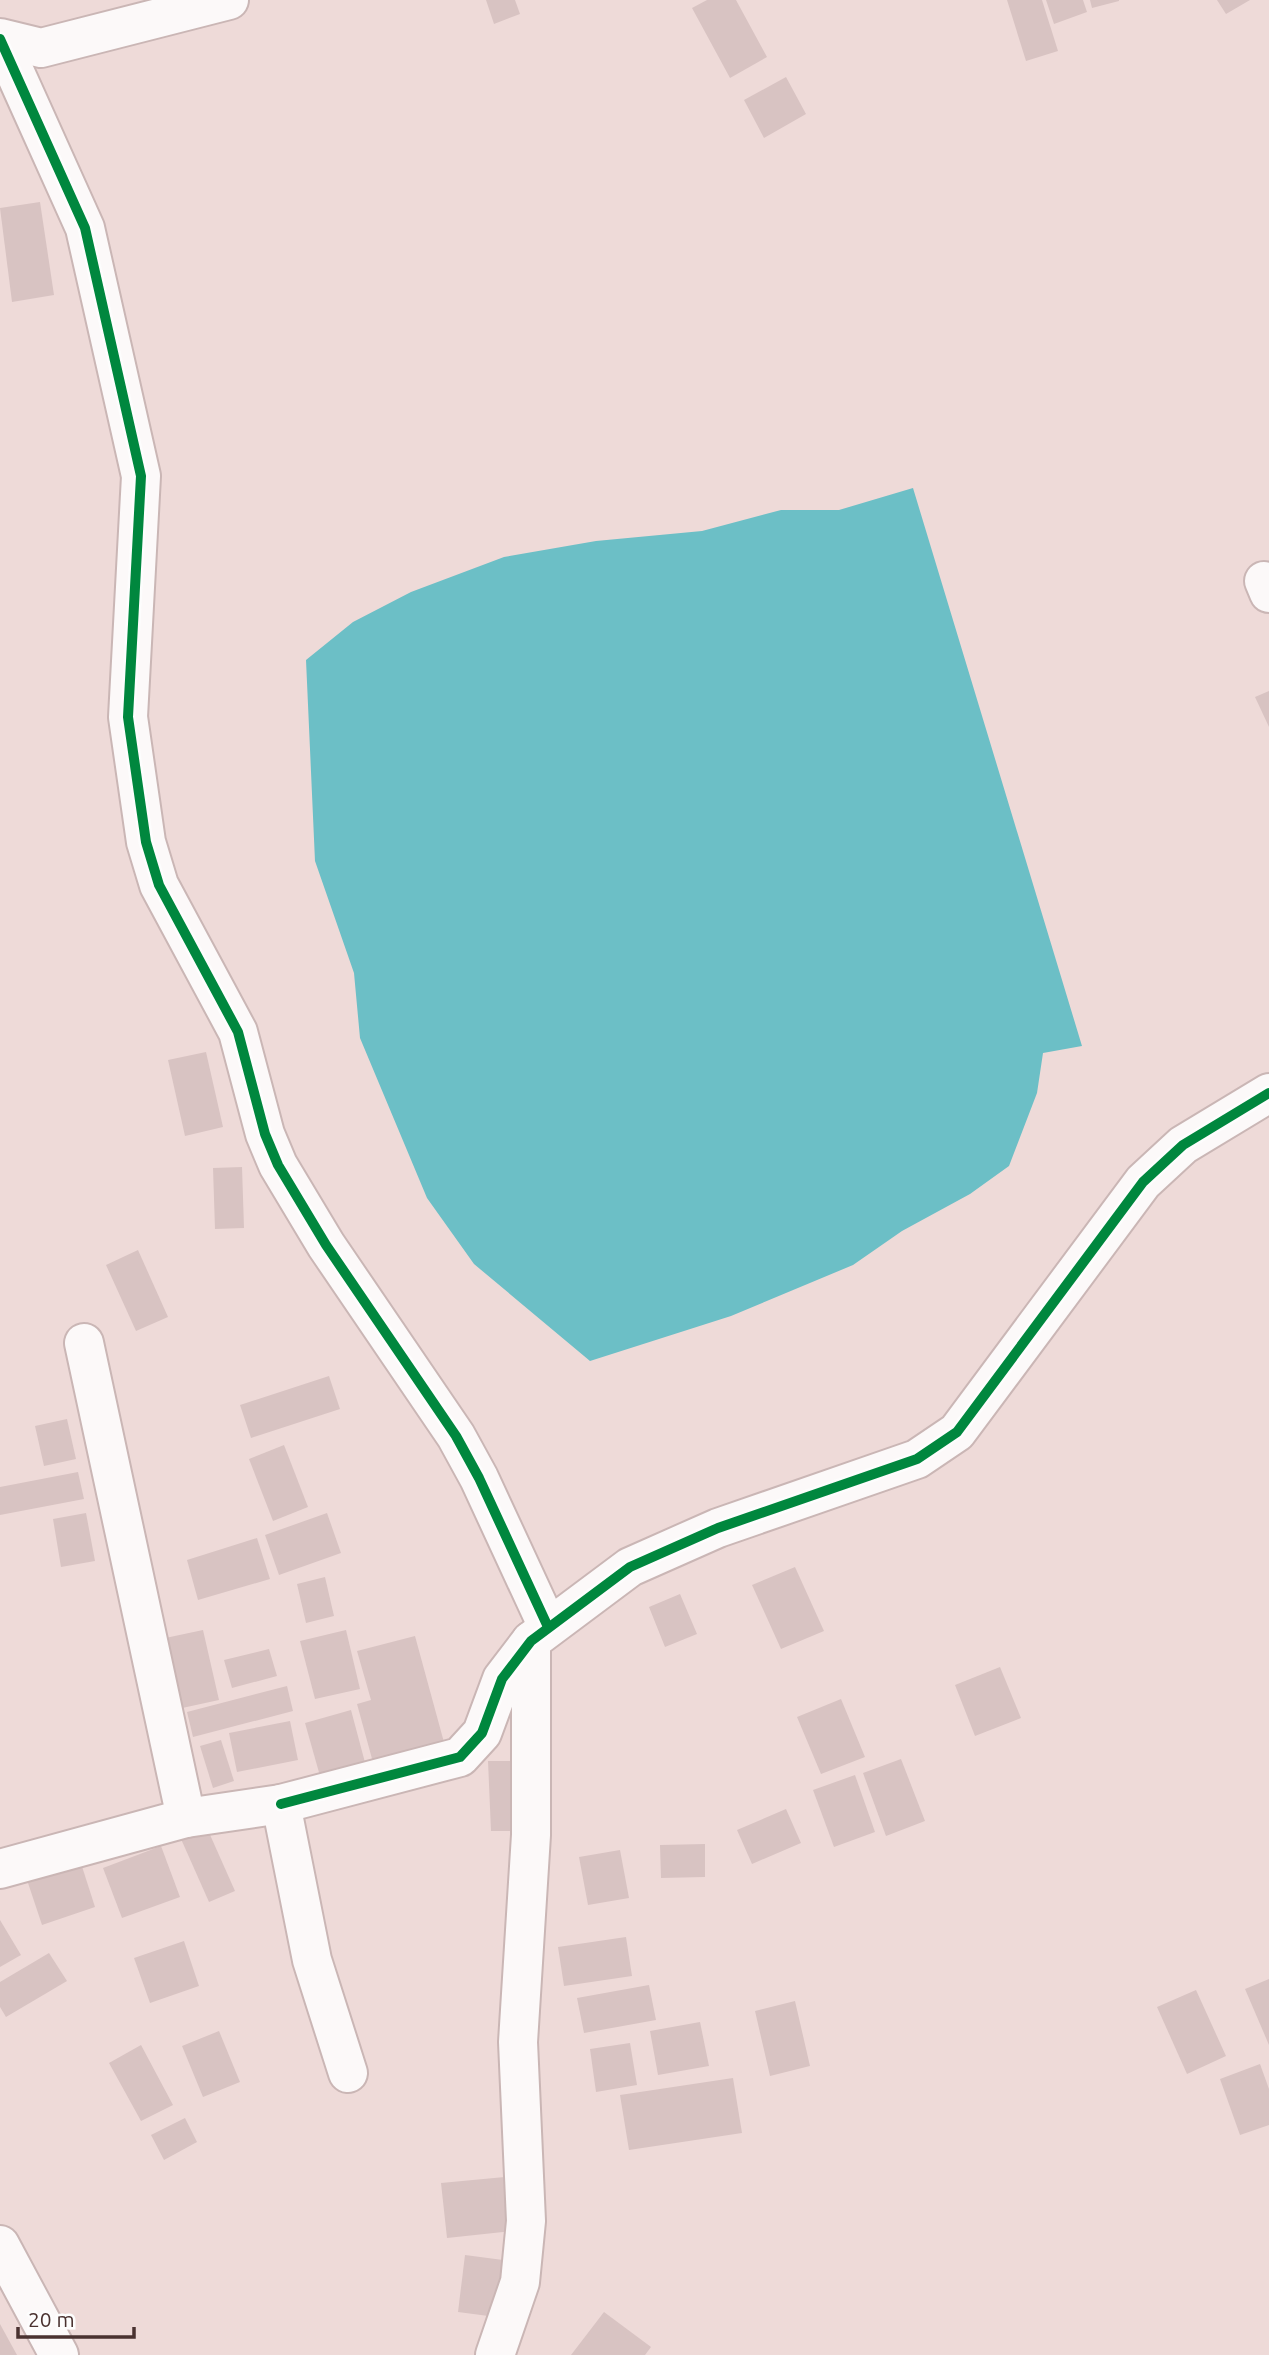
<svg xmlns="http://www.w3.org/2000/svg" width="1269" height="2355" viewBox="0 0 1269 2355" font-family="Ubuntu,sans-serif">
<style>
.water{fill:#6cbfc6}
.building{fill:#d8c3c2}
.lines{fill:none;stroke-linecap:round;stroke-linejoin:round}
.minor-casing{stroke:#cab6b5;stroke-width:42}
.minor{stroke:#fcf9f9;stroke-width:38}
.cycleway-casing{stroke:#fdfdfd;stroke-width:15}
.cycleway{stroke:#00873e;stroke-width:10}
</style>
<rect width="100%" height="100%" fill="#eedad8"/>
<!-- water -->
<polygon class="water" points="913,488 1082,1046 1043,1053 1037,1093 1009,1166 970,1194 902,1231 853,1265 731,1316 590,1361 474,1264 427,1198 360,1038 354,973 315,861 306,660 353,622 411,592 504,557 596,541 702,531 781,510 839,510"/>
<!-- building -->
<g class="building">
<polygon points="486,0 515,0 520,14 494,24"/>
<polygon points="707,0 736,0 767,57 730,78 692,8"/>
<polygon points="1007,0 1042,0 1058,51 1026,61"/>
<polygon points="1046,0 1083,0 1087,12 1054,24"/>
<polygon points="1090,0 1119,0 1119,1 1092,8"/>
<polygon points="1217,0 1250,0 1226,14"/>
<polygon points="786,77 806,114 764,138 744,100"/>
<polygon points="40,202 54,295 12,302 0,208"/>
<polygon points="1269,691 1269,727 1255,697"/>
<polygon points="206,1052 223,1127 185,1136 168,1060"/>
<polygon points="242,1167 244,1228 215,1229 213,1168"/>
<polygon points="138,1250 168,1317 136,1331 106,1265"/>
<polygon points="329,1376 340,1409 251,1438 240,1405"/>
<polygon points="67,1419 76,1459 44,1466 35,1426"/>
<polygon points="284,1445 308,1507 273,1521 249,1459"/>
<polygon points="78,1472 84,1499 0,1515 0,1487"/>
<polygon points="86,1513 95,1561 61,1567 53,1519"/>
<polygon points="327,1513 341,1553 279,1575 265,1535"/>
<polygon points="257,1538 270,1579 198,1600 187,1560"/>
<polygon points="795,1567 824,1631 781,1649 752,1585"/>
<polygon points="325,1577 334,1616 306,1623 297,1584"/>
<polygon points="680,1594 697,1634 665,1647 649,1607"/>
<polygon points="203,1630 219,1700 173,1710 156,1640"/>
<polygon points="346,1630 360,1689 315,1699 300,1641"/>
<polygon points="415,1636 445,1746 374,1766 357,1704 371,1700 357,1651"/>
<polygon points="269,1649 277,1676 232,1688 224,1660"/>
<polygon points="1000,1667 1021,1718 975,1736 955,1685"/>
<polygon points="287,1686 293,1711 193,1737 187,1712"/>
<polygon points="841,1699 865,1757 821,1774 797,1717"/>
<polygon points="351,1710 367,1770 322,1783 305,1723"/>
<polygon points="290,1721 298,1760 237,1772 229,1733"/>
<polygon points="221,1740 234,1781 213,1788 200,1746"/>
<polygon points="901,1759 925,1821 886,1836 863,1773"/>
<polygon points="488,1761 517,1761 519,1831 491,1831"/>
<polygon points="855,1775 875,1832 834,1847 813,1790"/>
<polygon points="786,1809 801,1843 752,1864 737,1830"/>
<polygon points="203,1819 235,1891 209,1902 177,1830"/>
<polygon points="705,1844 705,1877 661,1878 660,1845"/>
<polygon points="161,1846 180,1897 122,1918 103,1868"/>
<polygon points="620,1850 629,1898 588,1905 579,1857"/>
<polygon points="78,1854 95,1907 42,1925 24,1871"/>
<polygon points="0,1920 21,1955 0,1967"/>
<polygon points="626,1937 632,1976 564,1986 558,1947"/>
<polygon points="184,1941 199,1986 150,2003 134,1958"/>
<polygon points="49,1953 67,1981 6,2017 0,2007 0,1982"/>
<polygon points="1269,1979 1269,2045 1245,1989"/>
<polygon points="649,1985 656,2020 584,2033 577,1998"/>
<polygon points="1196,1990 1226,2056 1187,2074 1157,2007"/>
<polygon points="795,2001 810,2066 770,2076 755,2011"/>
<polygon points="700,2022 709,2066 658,2075 650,2031"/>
<polygon points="219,2031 240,2082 203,2097 182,2046"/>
<polygon points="630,2043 637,2085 596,2092 590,2049"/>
<polygon points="141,2045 173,2105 141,2121 109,2063"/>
<polygon points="1260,2064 1269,2089 1269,2125 1240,2135 1220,2079"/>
<polygon points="733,2078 742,2133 629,2150 620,2095"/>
<polygon points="185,2118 197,2142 164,2160 151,2135"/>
<polygon points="516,2176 521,2230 447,2238 441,2183"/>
<polygon points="465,2255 503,2260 496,2317 458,2312"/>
<polygon points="604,2312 651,2347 645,2355 571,2355"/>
<polygon points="0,2324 17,2355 0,2355"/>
</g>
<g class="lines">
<!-- minor casing -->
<g class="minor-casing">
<g id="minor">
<polyline points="0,38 41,48 229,0"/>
<polyline points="0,39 85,228 141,476 128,717 146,842 159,885 238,1032 265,1134 278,1165 326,1245 456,1436 479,1478 548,1627"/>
<polyline points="1264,581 1269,593"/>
<polyline points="281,1804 460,1757 482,1733 502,1679 531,1641 630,1567 718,1528 917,1459 957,1432 1143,1182 1183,1145 1269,1093"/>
<polyline points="186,1818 281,1804 312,1960 348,2073"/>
<polyline points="0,1869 186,1818 84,1343"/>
<polyline points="0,2245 59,2355"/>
<polyline points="495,2355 520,2282 526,2221 518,2042 531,1835 531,1641"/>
</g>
</g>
<!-- minor -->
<use href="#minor" class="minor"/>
<!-- cycleway casing -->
<g class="cycleway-casing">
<g id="cycleway">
<polyline points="0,39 85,228 141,476 128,717 146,842 159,885 238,1032 265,1134 278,1165 326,1245 456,1436 479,1478 548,1627"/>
<polyline points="281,1804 460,1757 482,1733 502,1679 531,1641 630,1567 718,1528 917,1459 957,1432 1143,1182 1183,1145 1269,1093"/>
</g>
</g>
<!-- cycleway -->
<use href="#cycleway" class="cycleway"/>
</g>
<!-- scale -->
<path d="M18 2327v10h116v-10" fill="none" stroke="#4a3230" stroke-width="3.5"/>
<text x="28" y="2327" font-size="21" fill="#4a3230" stroke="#fdfdfd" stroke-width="5" paint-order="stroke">20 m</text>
</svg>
